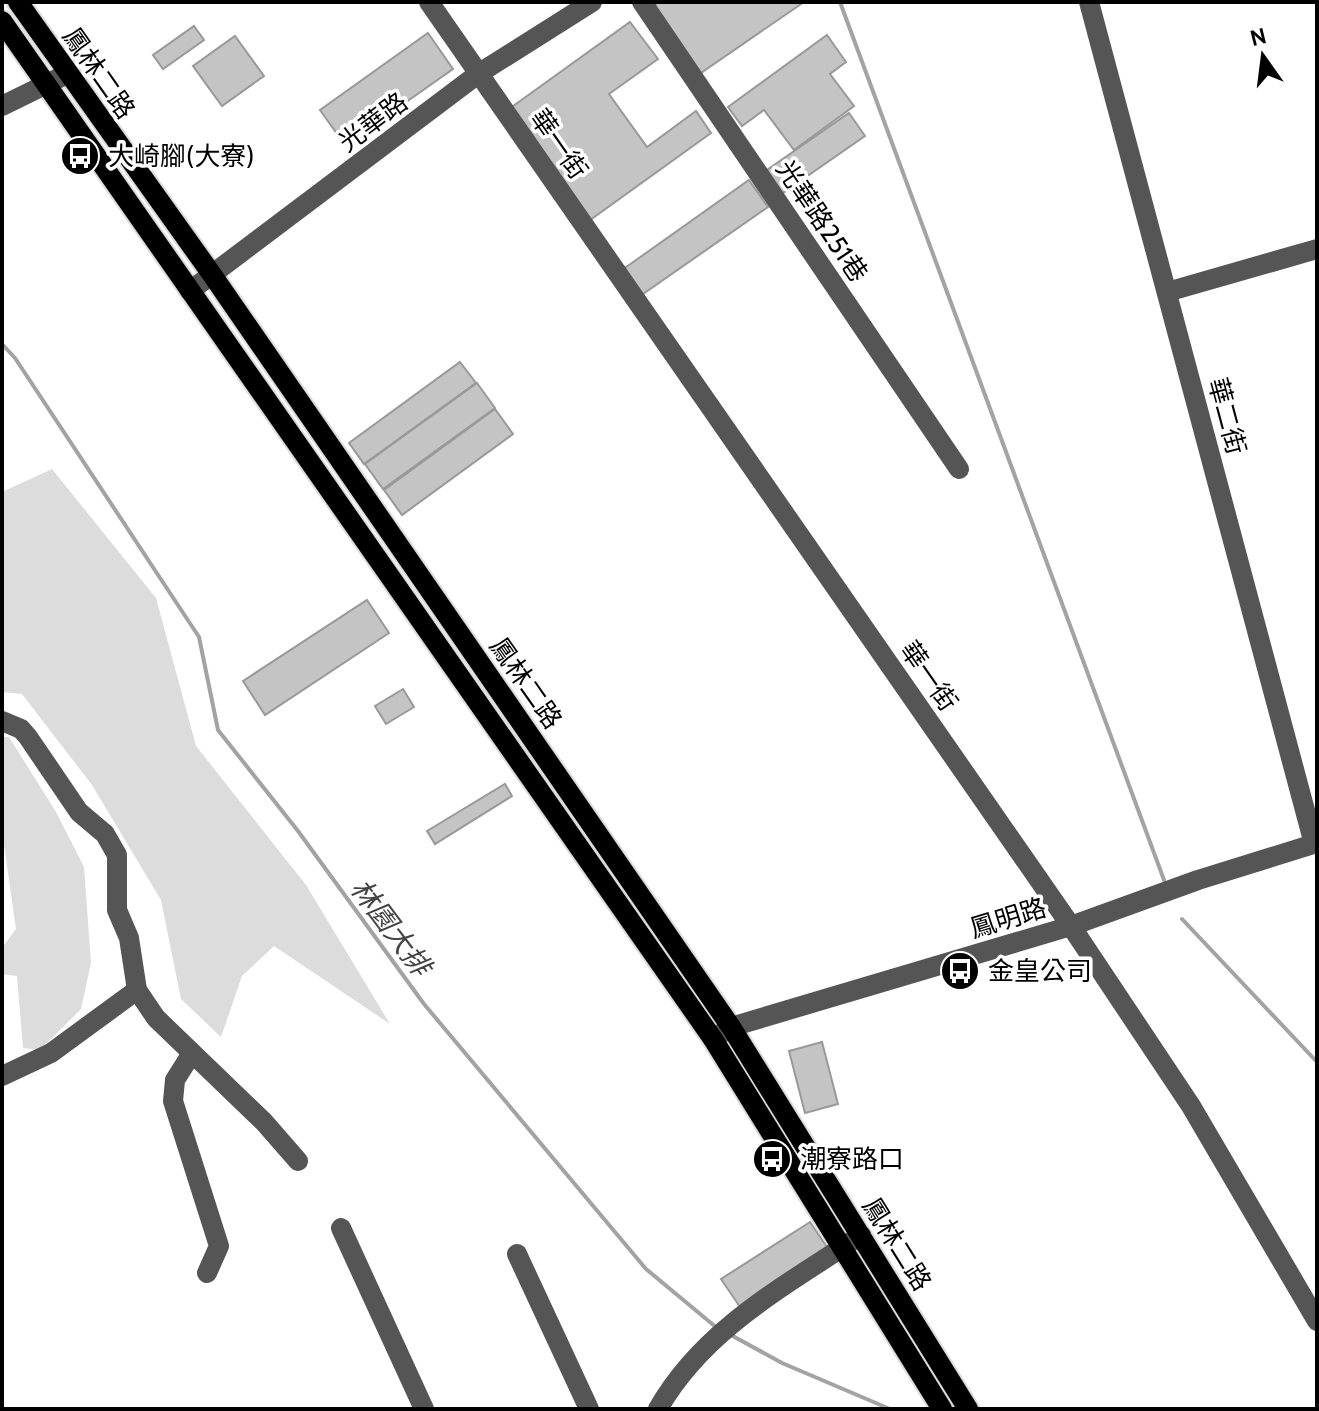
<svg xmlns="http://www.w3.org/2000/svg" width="1319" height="1411" viewBox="0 0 1319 1411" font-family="Cabin,'Noto Sans TC',sans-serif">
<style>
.green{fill:#dcdcdc}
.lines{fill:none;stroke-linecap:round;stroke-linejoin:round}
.stream{stroke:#a3a3a3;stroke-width:4}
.building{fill:#c4c4c4;stroke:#999;stroke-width:2}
.major-casing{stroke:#dbdbdb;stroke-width:24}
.minor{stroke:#555;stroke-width:20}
.major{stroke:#000;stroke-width:20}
.labels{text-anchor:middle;stroke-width:7;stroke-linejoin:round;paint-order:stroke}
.street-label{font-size:26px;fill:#000;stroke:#fff}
.poi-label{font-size:26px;fill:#000;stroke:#fff;text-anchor:start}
.water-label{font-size:28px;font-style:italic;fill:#444;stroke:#fff}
</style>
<rect width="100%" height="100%" fill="#fff"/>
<!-- green -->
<g class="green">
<polygon points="52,469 156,598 196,746 306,885 390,1024 274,946 242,976 221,1037 181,999 161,900 92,785 22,694 2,692 2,492"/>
<polygon points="2,737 9,737 56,812 84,867 91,963 81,1009 40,1050 23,1048 17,976 2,974 2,948 16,929 2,830"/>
</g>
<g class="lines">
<!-- stream -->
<g class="stream">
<polyline points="840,2 1164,880"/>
<polyline points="2,344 15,358 199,637 218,730 298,831 424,1004 646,1269 717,1328"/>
<polyline points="1182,919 1317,1062"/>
<polyline points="729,1334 782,1363 890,1409"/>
</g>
</g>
<!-- building -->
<g class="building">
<polygon points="659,2 804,2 695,77 648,9"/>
<polygon points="630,22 658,59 609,94 647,147 696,111 711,133 590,220 509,109"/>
<polygon points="194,26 204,40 163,69 153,55"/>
<polygon points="428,33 453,69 345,145 320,110"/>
<polygon points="827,35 846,62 830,74 854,106 794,150 764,110 742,126 728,107"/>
<polygon points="235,36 264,76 222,106 193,66"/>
<polygon points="849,113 865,136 780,195 764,172"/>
<polygon points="749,180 768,207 640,296 622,270"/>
<polygon points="460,362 476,383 364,464 349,443"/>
<polygon points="477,383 495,408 383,489 365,464"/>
<polygon points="495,409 513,434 402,515 384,490"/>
<polygon points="367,600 389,633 265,715 243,681"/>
<polygon points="403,689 414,707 386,724 375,706"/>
<polygon points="505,784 512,796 435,844 427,831"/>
<polygon points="822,1042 838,1104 805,1113 789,1051"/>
<polygon points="810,1222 829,1250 740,1307 721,1279"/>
</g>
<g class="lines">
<!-- major casing -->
<g class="major-casing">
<g id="major">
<polyline points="18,2 213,276 731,1027 968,1409"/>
<polyline points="2,21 713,1039 942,1409"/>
</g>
</g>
<!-- minor -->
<g class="minor">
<polyline points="429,2 1071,926 1191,1106 1317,1321"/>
<polyline points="642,2 959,469"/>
<polyline points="1089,2 1314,844"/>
<polyline points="2,106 67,74"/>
<polyline points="190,291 478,74 592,2"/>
<polyline points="1167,292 1317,249"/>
<polyline points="2,721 21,729 28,737 79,812 105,834 117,855 117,910 129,938 137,990 156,1018 264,1122 298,1161"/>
<polyline points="713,1039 731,1027 1071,926 1198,880 1317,843"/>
<polyline points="192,1053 175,1080 173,1101 219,1246 207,1273"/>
<polyline points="2,1076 51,1053 137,990"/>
<polyline points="341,1228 424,1409"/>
<polyline points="517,1254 589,1409"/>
<path d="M658,1409C704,1328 787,1285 861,1235"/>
</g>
<!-- major -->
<use href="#major" class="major"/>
</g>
<!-- icons -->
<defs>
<g id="bus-disc" transform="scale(2)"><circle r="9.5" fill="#000" stroke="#fff"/><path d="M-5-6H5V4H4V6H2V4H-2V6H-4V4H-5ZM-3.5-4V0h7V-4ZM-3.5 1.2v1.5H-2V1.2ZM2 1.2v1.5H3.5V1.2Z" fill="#fff"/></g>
</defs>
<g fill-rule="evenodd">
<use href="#bus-disc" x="80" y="156"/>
<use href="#bus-disc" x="960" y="971"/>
<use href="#bus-disc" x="772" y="1159"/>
</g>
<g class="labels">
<!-- street labels -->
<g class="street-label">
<text transform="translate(99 73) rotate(55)" y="9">鳳林二路</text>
<text transform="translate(373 122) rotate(-37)" y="9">光華路</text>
<text transform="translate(559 144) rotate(55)" y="9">華一街</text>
<text transform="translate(822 221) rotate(56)" y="9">光華路251巷</text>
<text transform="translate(1227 416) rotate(75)" y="9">華二街</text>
<text transform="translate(929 676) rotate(55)" y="9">華一街</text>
<text transform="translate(526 683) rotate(55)" y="9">鳳林二路</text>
<text transform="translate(1008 918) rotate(-17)" y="9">鳳明路</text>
<text transform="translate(897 1244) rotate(58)" y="9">鳳林二路</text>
</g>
<!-- poi labels -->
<g class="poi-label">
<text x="108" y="165">大崎腳(大寮)</text>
<text x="988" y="980">金皇公司</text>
<text x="800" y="1168">潮寮路口</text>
</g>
<!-- water labels -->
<g class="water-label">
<text transform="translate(391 927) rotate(53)" y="10">林園大排</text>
</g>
</g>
<!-- border -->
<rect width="1319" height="1411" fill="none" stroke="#000000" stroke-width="8"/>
<!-- north arrow -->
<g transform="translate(1263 56) rotate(346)" stroke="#ffffff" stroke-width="6" paint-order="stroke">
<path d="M0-6L14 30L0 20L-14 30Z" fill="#000000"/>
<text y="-12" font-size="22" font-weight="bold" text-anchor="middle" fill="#000000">N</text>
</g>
</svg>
